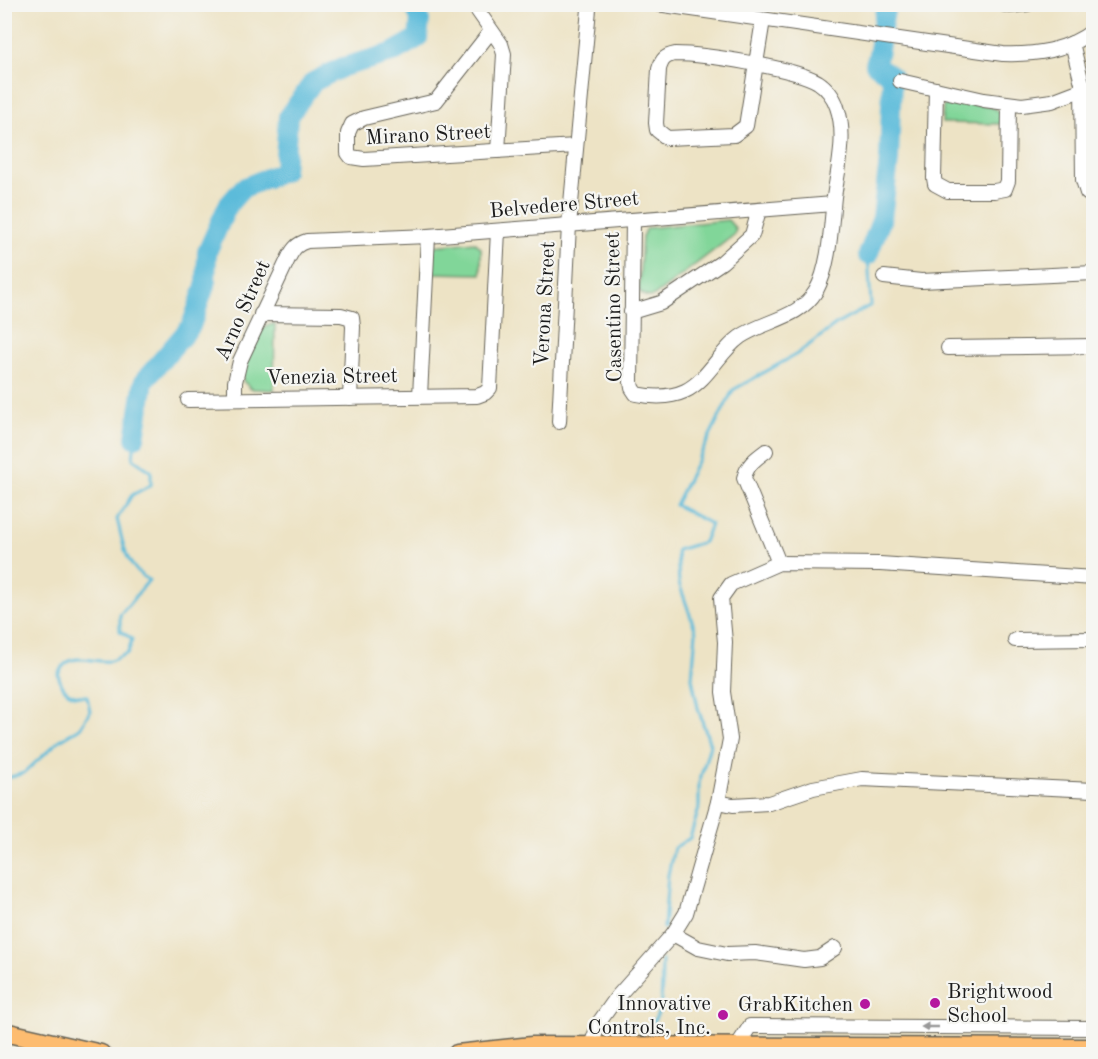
<svg xmlns="http://www.w3.org/2000/svg" width="1098" height="1059" viewBox="0 0 1098 1059" font-family="'Old Standard TT',serif">
<style>
.green{fill:#81d699;stroke:#4e795a;stroke-width:1.5}
.lines{fill:none;stroke-linecap:round;stroke-linejoin:round}
.stream{stroke:#5bbbda;stroke-width:3}
.river{stroke:#5bbbda;stroke-width:20}
.minor-casing{stroke:#656257;stroke-width:16}
.major-casing{stroke:#656257;stroke-width:21}
.minor{stroke:#fff;stroke-width:14}
.major{stroke:#fdbc70;stroke-width:18}
.oneway{fill:#999}
.poi-dot{fill:#b5179e;stroke:#f6f6f2;stroke-width:2}
.labels{text-anchor:middle;stroke-width:4.5;stroke-linejoin:round;paint-order:stroke}
.street-label{font-size:21px;fill:#1c1c1c;stroke:#f6f6f2}
.poi-label{font-size:21px;fill:#1c1c1c;stroke:#f6f6f2;text-anchor:end}
</style>
<rect width="100%" height="100%" fill="#f6f6f2"/>
<filter id="ink" filterUnits="userSpaceOnUse"><feTurbulence type="fractalNoise" baseFrequency=".0167" numOctaves="2"/><feDisplacementMap in="SourceGraphic" scale="12" xChannelSelector="R" yChannelSelector="G"/><feConvolveMatrix kernelMatrix="1 2 1 2 8 2 1 2 1" color-interpolation-filters="sRGB"/></filter>
<filter id="wash" filterUnits="userSpaceOnUse"><feTurbulence type="fractalNoise" baseFrequency=".008" numOctaves="4" result="noise"/><feDisplacementMap in="SourceGraphic" scale="24" xChannelSelector="R" yChannelSelector="G"/><feGaussianBlur stdDeviation="1.35" result="paint"/><feColorMatrix in="noise" values="0 0 0 0 0 0 0 0 0 0 0 0 0 0 0 0 0 1.4 0 .05"/><feComposite in="paint" operator="in"/></filter>
<g filter="url(#wash)">
<rect width="100%" height="100%" fill="#ede3c5"/>
<!-- green -->
<g class="green">
<polygon points="951,99 994,108 1001,114 1001,124 942,123 943,107"/>
<path d="M728,220L736,229L734,235L654,296C647,298 642,295 639,290L642,236L647,228Z"/>
<polygon points="475,242 481,248 481,274 428,273 433,246"/>
<polygon points="275,324 274,390 251,389 243,381 242,372 260,331 269,325"/>
</g>
<g class="lines">
<!-- stream -->
<g class="stream">
<path d="M4,779L24,773L60,740L80,728L90,711L87,696C70,697 62,691 58,674C70,649 89,663 110,661C115,660 122,655 128,653L132,639L120,631V615L149,580C124,566 124,545 117,519L132,495L151,485V471L133,459L135,438"/>
<polyline points="664,928 668,875 674,848 690,838 699,808 699,783 710,745 698,708 692,678 696,632 679,583 677,550 704,542 711,524 675,505 733,390 797,354 837,324 871,305 868,255"/>
<path d="M637,1040C641,1033 648,1029 653,1022C665,1007 661,978 662,960"/>
</g>
<!-- river -->
<g class="river">
<path d="M868,255L882,218L889,160L892,77L875,64C883,44 880,25 887,4"/>
<polyline points="135,438 144,381 191,326 206,283 207,252 228,205 243,188 284,171 288,117 313,82 343,67 392,53 418,38 420,20 414,4"/>
</g>
</g>
</g>
<g filter="url(#ink)">
<g class="lines">
<!-- minor casing -->
<g class="minor-casing">
<g id="minor">
<polyline points="473,4 501,44 504,54 498,151"/>
<path d="M657,4L1003,54C1036,55 1067,51 1094,30"/>
<polyline points="1001,4 1010,6 1028,4"/>
<polyline points="491,31 436,101 364,118 352,124 348,133 348,153 351,157 364,159 576,146"/>
<polyline points="1072,43 1082,83 1083,180 1087,193 1094,197"/>
<polyline points="900,81 984,100 1022,105 1052,101 1094,85"/>
<polyline points="936,89 934,178 935,184 948,191 994,191 1005,189 1008,181 1009,104"/>
<path d="M633,220L631,382L632,388L636,394C651,397 670,398 685,391C708,380 719,352 740,337C765,320 799,319 816,291C830,266 831,225 834,197C838,169 847,135 837,107C834,97 826,87 818,82C794,68 705,54 675,54C665,56 662,59 659,69L656,123L657,130L667,138L734,135L746,126L763,20"/>
<polyline points="884,277 921,281 1094,273"/>
<polyline points="631,312 661,303 722,262 752,235 759,210"/>
<polyline points="261,314 341,315 352,318 353,327 350,398"/>
<polyline points="948,348 1094,346"/>
<polyline points="420,396 428,236"/>
<path d="M235,398V382L240,361L289,257C294,248 297,244 307,241L428,236L833,204"/>
<polyline points="188,400 477,396 485,393 490,388 498,231"/>
<polyline points="559,422 569,225 589,9"/>
<path d="M766,451C755,459 747,465 744,478L779,563"/>
<polyline points="1015,640 1094,639"/>
<polyline points="718,802 733,805 769,803 813,788 862,779 1094,790"/>
<polyline points="673,934 698,948 727,954 755,953 804,960 820,958 835,948"/>
<polyline points="591,1045 600,1021 617,997 673,934 686,913 718,802 730,739 723,692 725,642 721,598 731,584 779,563 880,564 1094,578"/>
<polyline points="737,1046 750,1026 1094,1028"/>
</g>
</g>
<!-- major casing -->
<g class="major-casing">
<g id="major">
<polyline points="4,1032 101,1054"/>
<polyline points="457,1054 532,1046 1094,1048"/>
</g>
</g>
<!-- minor -->
<use href="#minor" class="minor"/>
<!-- major -->
<use href="#major" class="major"/>
</g>
<!-- one-way arrows -->
<defs><path id="oneway-solid" d="M-6-.8H1V-3.2L6.5 0L1 3.2V.8H-6Z" transform="scale(1.5)"/></defs>
<use class="oneway" href="#oneway-solid" transform="translate(930 1027) rotate(-180)"/>
</g>
<!-- markers -->
<g class="poi-dot">
<circle cx="935" cy="1003" r="6"/>
<circle cx="865" cy="1004" r="6"/>
<circle cx="723" cy="1015" r="6"/>
</g>
<g class="labels">
<!-- street labels -->
<g class="street-label">
<text transform="translate(428 134) rotate(-3)" y="7">Mirano Street</text>
<text transform="translate(564 204) rotate(-5)" y="7">Belvedere Street</text>
<text transform="translate(544 304) rotate(-87)" y="7">Verona Street</text>
<text transform="translate(613 307) rotate(-91)" y="7">Casentino Street</text>
<text transform="translate(242 310) rotate(-66)" y="7">Arno Street</text>
<text transform="translate(332 376) rotate(-1)" y="7">Venezia Street</text>
</g>
<!-- poi labels -->
<g class="poi-label">
<text x="947" y="998" text-anchor="start">Brightwood<tspan x="947" dy="24">School</tspan></text>
<text x="711" y="1010">Innovative<tspan x="711" dy="24">Controls, Inc.</tspan></text>
<text x="853" y="1011">GrabKitchen</text>
</g>
</g>
<!-- margin -->
<rect width="1098" height="1059" fill="none" stroke="#f6f6f2" stroke-width="24"/>
</svg>
